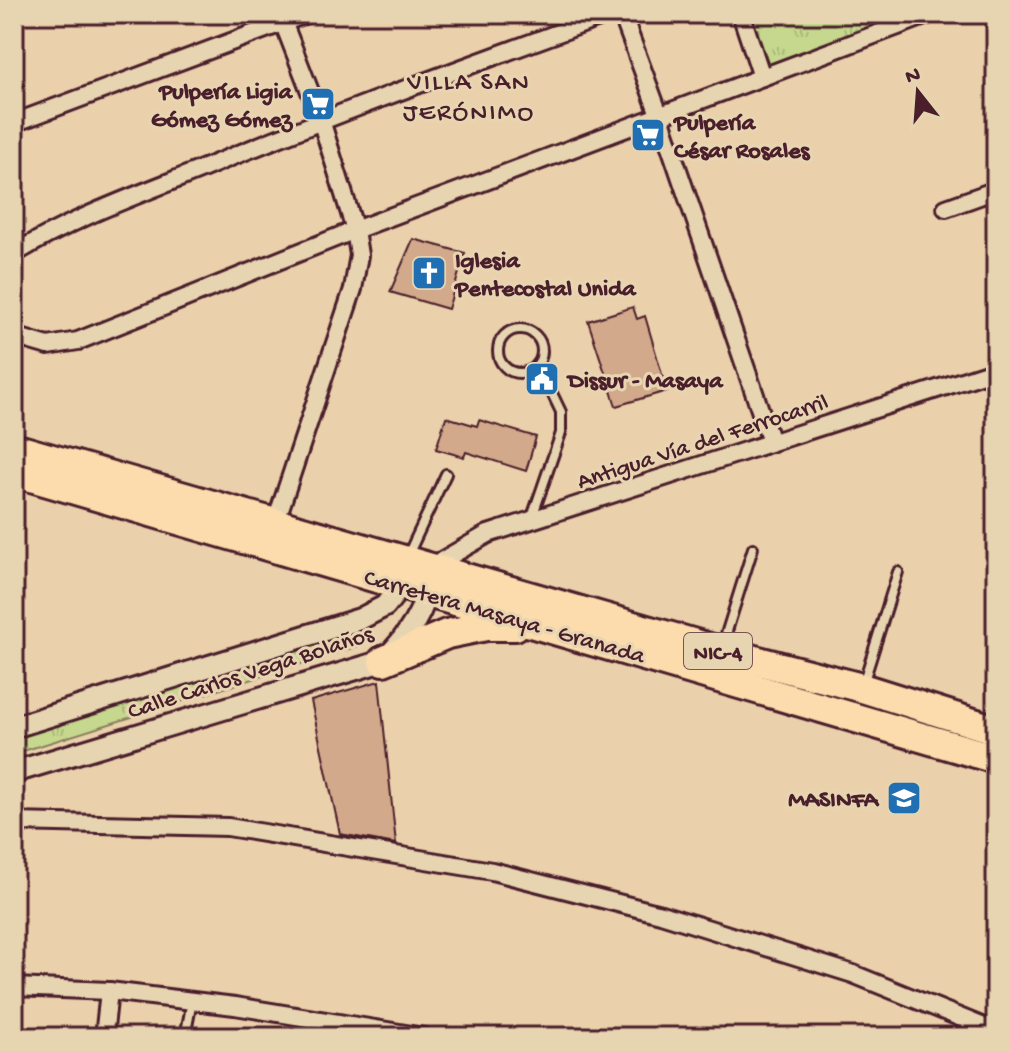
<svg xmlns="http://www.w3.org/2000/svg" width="1010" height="1051" viewBox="0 0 1010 1051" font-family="'Gochi Hand',sans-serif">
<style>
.park{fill:url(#park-tufts);stroke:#887c5c;stroke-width:2}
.building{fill:#d2a98a;stroke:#4a1f2b;stroke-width:2}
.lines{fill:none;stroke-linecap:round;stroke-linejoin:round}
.service-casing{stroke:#4a1f2b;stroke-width:14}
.minor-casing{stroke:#4a1f2b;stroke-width:22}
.tertiary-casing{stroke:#4a1f2b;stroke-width:26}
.trunk-casing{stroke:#4a1f2b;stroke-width:34}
.service{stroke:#e7d5b2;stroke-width:8}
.minor{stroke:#e7d5b2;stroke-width:16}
.tertiary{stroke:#e7d5b2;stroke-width:20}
.trunk{stroke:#fcdcac;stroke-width:28}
.labels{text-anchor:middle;stroke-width:6;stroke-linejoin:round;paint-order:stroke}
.shield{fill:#e7d5b2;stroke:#795654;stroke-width:2}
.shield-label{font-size:22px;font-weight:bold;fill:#4a1f2b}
.poi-label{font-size:24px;font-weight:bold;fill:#4a1f2b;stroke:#e7d5b2;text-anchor:start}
.street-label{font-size:24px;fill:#4a1f2b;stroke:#e7d5b2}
.neighbourhood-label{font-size:26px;letter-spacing:2px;fill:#4a1f2b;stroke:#e7d5b2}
</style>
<defs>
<pattern id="park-tufts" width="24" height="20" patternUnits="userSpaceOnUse" patternTransform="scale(2)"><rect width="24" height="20" fill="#c5d88d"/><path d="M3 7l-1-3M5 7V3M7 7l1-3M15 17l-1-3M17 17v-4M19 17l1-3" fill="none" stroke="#abb97a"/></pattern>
</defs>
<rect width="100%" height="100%" fill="#ead1ac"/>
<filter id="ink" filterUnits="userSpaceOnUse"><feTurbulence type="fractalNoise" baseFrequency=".0125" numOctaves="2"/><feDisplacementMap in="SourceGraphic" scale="16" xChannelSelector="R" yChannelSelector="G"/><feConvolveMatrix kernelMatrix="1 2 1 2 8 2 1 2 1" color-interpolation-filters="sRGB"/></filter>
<g filter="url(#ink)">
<!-- park -->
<g class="park">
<polygon points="741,14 930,14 762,77"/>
<polygon points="354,632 358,646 14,754 14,737"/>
</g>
<!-- building -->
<g class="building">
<polygon points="413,239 465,253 448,309 390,292"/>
<polygon points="633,307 637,319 645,316 667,391 616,406 588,321"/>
<polygon points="446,417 477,426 479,420 536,437 526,471 466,452 464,457 436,449"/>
<polygon points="379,681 396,844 340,834 311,701"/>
</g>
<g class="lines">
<!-- service casing -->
<g class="service-casing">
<g id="service">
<circle cx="520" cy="351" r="22"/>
<polyline points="531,520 561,433 561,412 538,364"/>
<polyline points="407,557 446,474"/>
<polyline points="722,647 753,548"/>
<polyline points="863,684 898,572"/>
<polyline points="185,1037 192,1001"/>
</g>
</g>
<!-- minor casing -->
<g class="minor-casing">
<g id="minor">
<polyline points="622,14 660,117 771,442"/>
<polyline points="741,14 762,77"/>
<polyline points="14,123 306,14"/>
<polyline points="946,208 996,190"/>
<path d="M14,254C72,218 138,195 202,169C336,113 473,64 610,14"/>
<polyline points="14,336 48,346 78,341 355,230 930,14"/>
<polyline points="273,530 353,289 359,255 355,230 321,120 280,14"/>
<polyline points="429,568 488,534 996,370"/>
<polyline points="14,822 228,827 492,871 661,914 853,974 996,1032"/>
<polyline points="14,987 109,991 235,1006 424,1037"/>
<polyline points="104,1037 109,991"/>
</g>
</g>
<!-- tertiary casing -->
<g class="tertiary-casing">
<g id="tertiary">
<polyline points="14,727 360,619 385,606 409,576"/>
<path d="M14,772L383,661C406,639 424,614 430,581"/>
</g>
</g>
<!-- trunk casing -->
<g class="trunk-casing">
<g id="trunk">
<polyline points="14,448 720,651 862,688 996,730"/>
<polyline points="14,472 996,759"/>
<polyline points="383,661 447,634 486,626 515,626"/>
</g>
</g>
<!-- service -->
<use href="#service" class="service"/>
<!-- minor -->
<use href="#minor" class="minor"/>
<!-- tertiary -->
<use href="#tertiary" class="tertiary"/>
<!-- trunk -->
<use href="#trunk" class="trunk"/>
</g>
</g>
<!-- icons -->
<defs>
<g id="supermarket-square" transform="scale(1.8)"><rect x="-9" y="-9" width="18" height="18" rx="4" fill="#1f6fb2" stroke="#e7d5b2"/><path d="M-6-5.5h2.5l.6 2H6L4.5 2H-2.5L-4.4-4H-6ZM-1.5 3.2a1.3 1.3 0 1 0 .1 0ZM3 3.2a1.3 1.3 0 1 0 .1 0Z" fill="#fff"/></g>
<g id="church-square" transform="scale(1.8)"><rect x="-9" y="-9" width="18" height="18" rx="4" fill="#1f6fb2" stroke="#e7d5b2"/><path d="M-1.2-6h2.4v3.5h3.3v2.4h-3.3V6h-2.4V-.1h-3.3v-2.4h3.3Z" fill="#fff"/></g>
<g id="civic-square" transform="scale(1.8)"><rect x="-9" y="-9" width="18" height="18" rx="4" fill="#1f6fb2" stroke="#e7d5b2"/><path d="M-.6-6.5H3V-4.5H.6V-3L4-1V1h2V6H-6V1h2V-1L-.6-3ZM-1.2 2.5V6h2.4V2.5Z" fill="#fff"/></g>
<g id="school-square" transform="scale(1.8)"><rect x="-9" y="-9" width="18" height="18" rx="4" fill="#1f6fb2" stroke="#e7d5b2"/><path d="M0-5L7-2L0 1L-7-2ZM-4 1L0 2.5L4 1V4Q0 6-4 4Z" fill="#fff"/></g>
</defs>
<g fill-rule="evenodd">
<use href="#supermarket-square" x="318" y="104"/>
<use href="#supermarket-square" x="648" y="135"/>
<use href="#church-square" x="429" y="273"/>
<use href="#civic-square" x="542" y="379"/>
<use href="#school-square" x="904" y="798"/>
</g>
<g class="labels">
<!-- shield labels -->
<rect class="shield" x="684" y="633" width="68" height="36" rx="6"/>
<g class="shield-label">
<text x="718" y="659">NIC-4</text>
</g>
<!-- poi labels -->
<g class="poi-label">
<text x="292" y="98" text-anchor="end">Pulpería Ligia<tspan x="292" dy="28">Gómez Gómez</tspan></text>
<text x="674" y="129">Pulpería<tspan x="674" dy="28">César Rosales</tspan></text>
<text x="455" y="267">Iglesia<tspan x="455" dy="28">Pentecostal Unida</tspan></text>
<text x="568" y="387">Dissur - Masaya</text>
<text x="878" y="806" text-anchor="end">MASINFA</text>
</g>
<!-- street labels -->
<g class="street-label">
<text transform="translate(702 440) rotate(-18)" y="8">Antigua Vía del Ferrocarril</text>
<text transform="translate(505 615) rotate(16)" y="8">Carretera Masaya - Granada</text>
<text transform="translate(250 671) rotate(-18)" y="8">Calle Carlos Vega Bolaños</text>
</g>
<!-- neighbourhood labels -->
<g class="neighbourhood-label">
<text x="469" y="89">VILLA SAN<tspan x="469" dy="30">JERÓNIMO</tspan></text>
</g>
</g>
<!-- margin -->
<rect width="1010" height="1051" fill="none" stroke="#e7d5b2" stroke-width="48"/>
<rect x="24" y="24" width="962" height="1003" fill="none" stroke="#4a1f2b" stroke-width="3" filter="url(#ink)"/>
<!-- north arrow -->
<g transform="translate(918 92) rotate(343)" stroke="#e7d5b2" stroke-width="6" paint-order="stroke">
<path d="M0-6L14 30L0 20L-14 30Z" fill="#4a1f2b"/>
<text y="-12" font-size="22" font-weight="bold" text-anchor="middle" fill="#4a1f2b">N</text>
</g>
</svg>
